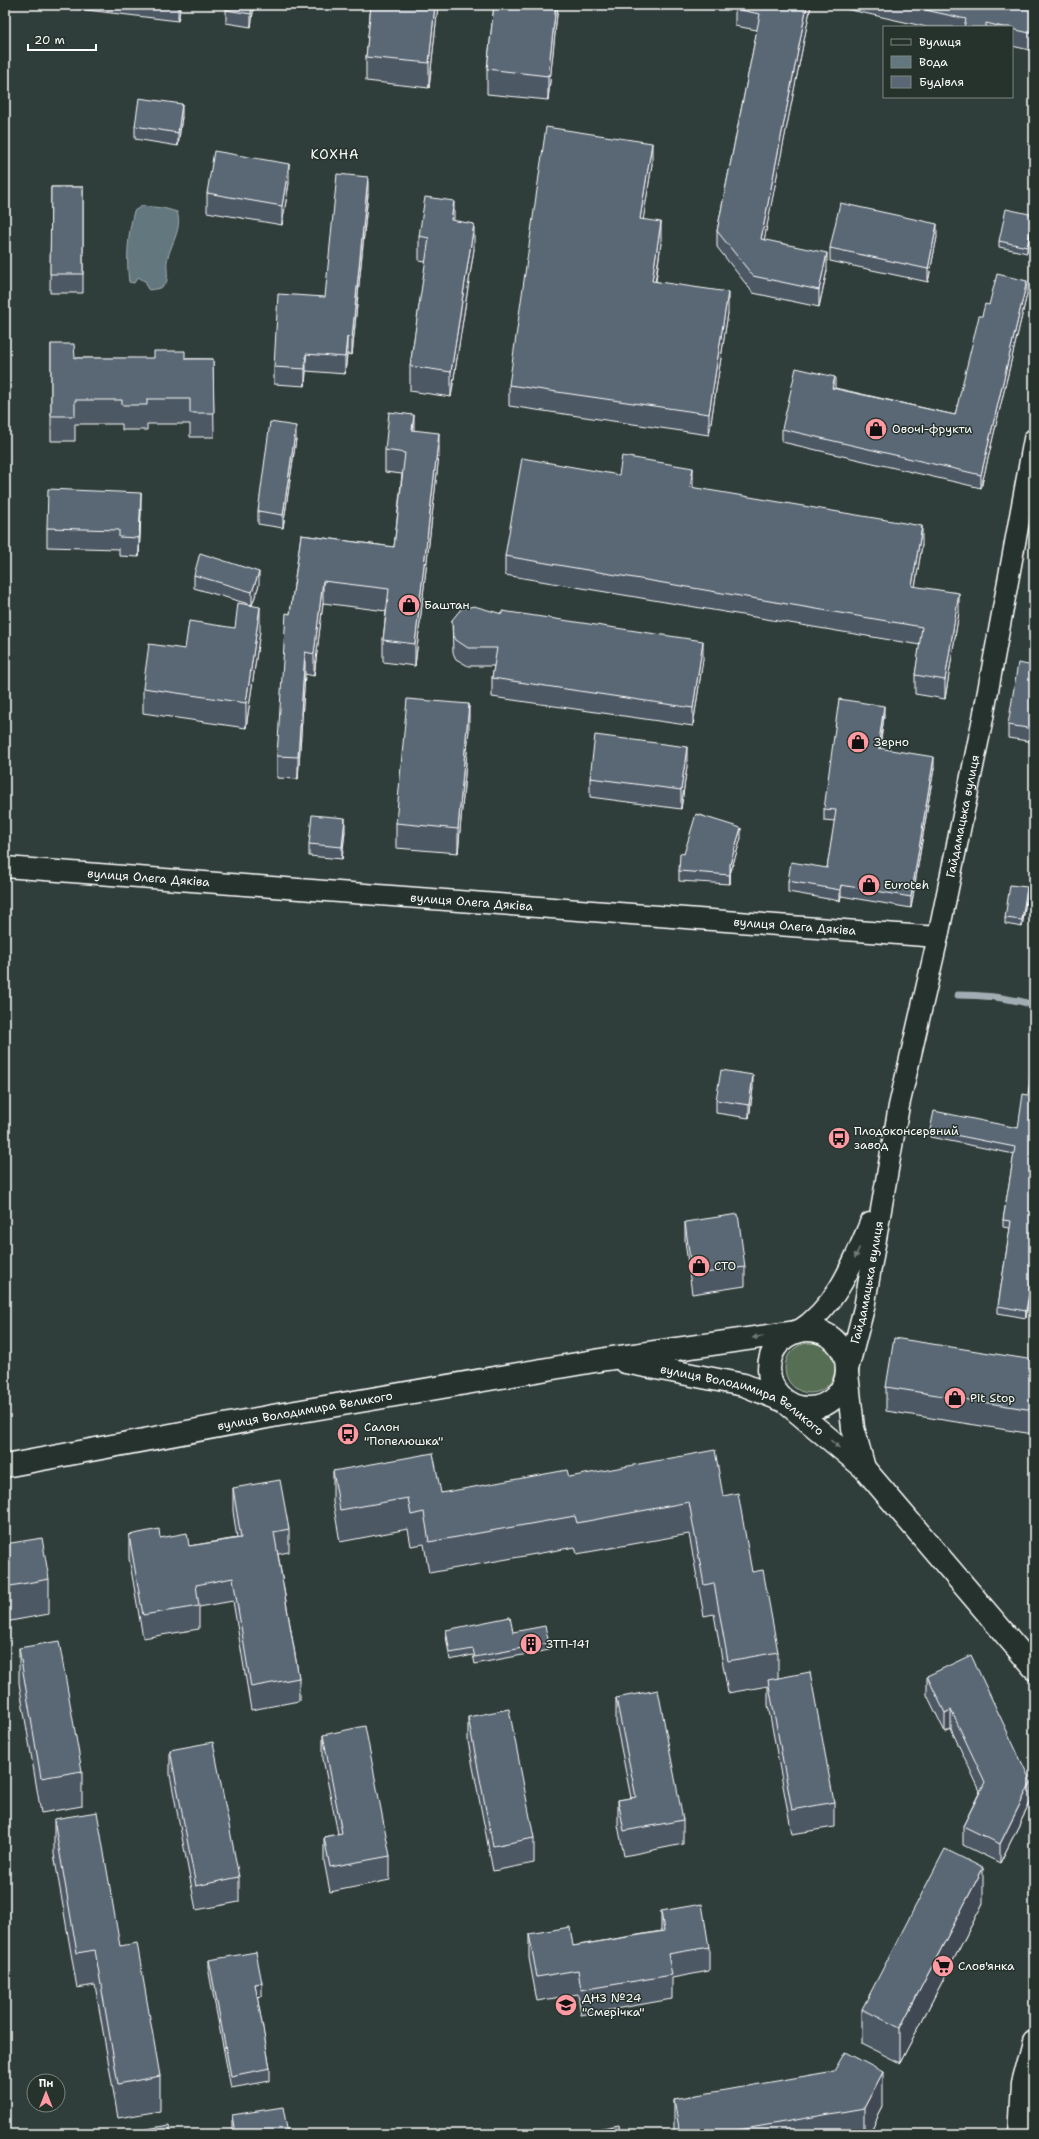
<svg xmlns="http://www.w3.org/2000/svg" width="1039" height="2139" viewBox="0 0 1039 2139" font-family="'Shantell Sans',sans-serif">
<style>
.green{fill:#576e53;stroke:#abb6a9}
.water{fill:#63777e;stroke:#a1adb2}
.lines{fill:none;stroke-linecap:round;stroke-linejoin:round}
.stream{stroke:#a1adb2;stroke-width:7}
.street-casing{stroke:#fff;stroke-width:23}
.secondary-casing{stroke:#fff;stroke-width:25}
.street{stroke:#26332d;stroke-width:20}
.secondary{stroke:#26332d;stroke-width:22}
.wall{fill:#4d5965;stroke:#fff}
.shaded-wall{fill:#3f4952;stroke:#fff}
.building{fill:#5a6875;stroke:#fff}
.oneway{fill:#727a76}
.labels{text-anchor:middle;stroke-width:3;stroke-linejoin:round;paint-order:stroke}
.poi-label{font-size:12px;fill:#fff;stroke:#26332d;text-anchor:start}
.street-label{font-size:12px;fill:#fff;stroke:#26332d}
.neighbourhood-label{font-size:13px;letter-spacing:1px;fill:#fff;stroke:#26332d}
</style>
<rect width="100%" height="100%" fill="#303e3b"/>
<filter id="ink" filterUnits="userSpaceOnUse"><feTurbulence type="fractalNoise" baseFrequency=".025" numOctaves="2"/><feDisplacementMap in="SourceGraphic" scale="8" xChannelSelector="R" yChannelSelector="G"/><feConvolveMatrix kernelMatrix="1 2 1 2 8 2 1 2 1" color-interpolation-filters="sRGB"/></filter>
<g filter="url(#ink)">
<!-- green -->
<circle class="green" cx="810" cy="1368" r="25"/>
<!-- water -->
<path class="water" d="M142,206L163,208L177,212C183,229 170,245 167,261C166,268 169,277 166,283C163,289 154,289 149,290L147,288L146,282L138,277L134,283L129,282C126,259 128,233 134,211Z"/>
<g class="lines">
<!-- stream -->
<path class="stream" d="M958,995C984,995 1008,997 1034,1005"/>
<!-- street casing -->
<g class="street-casing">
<g id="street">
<path id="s1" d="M5,867L938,937"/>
<path d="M797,1332C837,1306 852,1265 870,1223"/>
<path id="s2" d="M847,1373L864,1308L899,1106L938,937L983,718L1034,439"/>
</g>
</g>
<!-- secondary casing -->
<g class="secondary-casing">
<g id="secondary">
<circle cx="808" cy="1369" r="39"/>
<path id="s3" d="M625,1362L744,1385L784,1401L864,1468L1034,1668"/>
<polyline points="847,1373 853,1428 864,1468"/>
<path id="s4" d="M5,1466L278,1415L606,1359L797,1332"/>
<polyline points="1020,2134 1023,2084 1034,2042"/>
</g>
</g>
<!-- street -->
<use href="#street" class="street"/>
<!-- secondary -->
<use href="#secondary" class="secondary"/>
</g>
<!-- wall -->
<g class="wall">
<polygon points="45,5 181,5 178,21"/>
<polygon points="254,5 251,27 226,23 226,10"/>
<polygon points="371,5 438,5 429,88 366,81 366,57"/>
<polygon points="494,5 558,5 548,100 487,94 487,69"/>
<polygon points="736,5 811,5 764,240 827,270 819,307 753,293 717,247 717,231 757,30 735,26 735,9"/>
<polygon points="828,5 1034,5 1034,51 1012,46 1012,27 927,27"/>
<polygon points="182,117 178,146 135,139 135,126"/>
<polygon points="652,164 643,219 661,243 656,281 728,313 709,435 509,406 509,385"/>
<polygon points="289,183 282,225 207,212 207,193"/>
<polygon points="51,187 83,187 83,293 50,293"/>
<polygon points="368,194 352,355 347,354 345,374 306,371 305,386 274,384 274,367 325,297"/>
<polygon points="1034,215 1034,223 1027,253 999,247 999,241"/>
<polygon points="454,221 474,249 451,397 410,391 410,366 426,262 419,261 419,236"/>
<polygon points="937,237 928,282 830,261 830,248"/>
<polygon points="1027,294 981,488 782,442 782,429 835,388 955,415 982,316 989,305"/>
<polygon points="51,344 75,358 213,359 214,437 190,437 190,424 147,424 147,430 122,430 122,424 75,424 75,441 51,441"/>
<polygon points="414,430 439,455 415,666 383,662 383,640 386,611 323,603 314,676 305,674 298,779 277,778 277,756 290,614 301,535 394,547 402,474 385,472 385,450"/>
<polygon points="296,439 283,528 258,524 258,511"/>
<polygon points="693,488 922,545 915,587 959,612 945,699 915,694 915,675 920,645 505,575 505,556"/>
<polygon points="141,512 139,557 119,556 119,549 47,547 47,528"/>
<polygon points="194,575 259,585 252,605 194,588"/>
<polygon points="502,614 703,659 693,726 492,697 492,678 494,666 468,666 456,659 453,653 452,620"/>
<polygon points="235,628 260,631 246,728 143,713 143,688 185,649"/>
<polygon points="1034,666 1034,742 1008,738 1008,725"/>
<polygon points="884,716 880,749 934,768 911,908 841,896 840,901 788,892 788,881 827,868 835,821 824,820 824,809"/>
<polygon points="469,729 458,853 396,848 396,823"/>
<polygon points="687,766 681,809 590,797 590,778"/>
<polygon points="345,831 342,859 309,856 309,844"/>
<polygon points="741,838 730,874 730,884 679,881 679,871 684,854"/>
<polygon points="1027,894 1022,927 1005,924 1005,918"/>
<polygon points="753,1088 749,1118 716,1113 716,1100"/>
<polygon points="1028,1095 1026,1318 998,1313 998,1306 1010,1228 1003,1227 1003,1220 1014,1154 930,1137 930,1130 1018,1128"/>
<polygon points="685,1222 745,1267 745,1286 692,1294 685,1241"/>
<polygon points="1034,1360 1033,1434 886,1411 886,1387"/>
<polygon points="333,1471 441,1493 569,1477 723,1496 752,1572 778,1652 778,1678 834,1802 834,1827 792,1834 768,1705 768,1686 728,1693 714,1614 704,1616 689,1534 577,1554 575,1547 429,1573 424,1544 411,1546 408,1529 340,1542 333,1502"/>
<polygon points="233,1488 289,1529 289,1552 278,1554 299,1678 299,1701 251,1710 233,1601 199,1607 199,1629 143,1638 129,1558 129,1535 160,1538 189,1546 237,1538 233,1511"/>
<polygon points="5,1544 49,1579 49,1614 5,1622"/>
<polygon points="446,1630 513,1632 549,1643 549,1650 475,1664 473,1655 450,1660 446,1636"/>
<polygon points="19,1648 82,1771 82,1806 41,1813 19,1683"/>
<polygon points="927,1676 1031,1801 1000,1863 963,1845 963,1826 980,1791 951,1729 945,1732 927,1695"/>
<polygon points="616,1698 683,1820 683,1844 624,1856 618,1825 618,1800 631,1798 616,1723"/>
<polygon points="468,1717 534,1838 534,1863 493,1871 468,1741"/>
<polygon points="323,1735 390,1856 390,1880 330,1892 324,1861 324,1837 338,1834 323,1759"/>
<polygon points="170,1750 239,1877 239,1902 196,1910 170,1775"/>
<polygon points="54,1819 120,1946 160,2076 160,2111 118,2118 95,1985 77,1988 54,1854"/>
<polygon points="983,1903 900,2063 862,2044 862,2009"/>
<polygon points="661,1911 709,1947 709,1971 672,1978 672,1999 581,2015 578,1994 537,2001 529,1958 529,1934 573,1946 661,1931"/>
<polygon points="209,1960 262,1996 257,1997 270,2068 270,2081 231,2088 209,1973"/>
<polygon points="674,2099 883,2107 869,2134 674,2134"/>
<polygon points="232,2115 288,2134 232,2134"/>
</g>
<!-- shaded-wall -->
<g class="shaded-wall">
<polygon points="178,5 181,5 178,21"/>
<polygon points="252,5 254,5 251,27 251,14"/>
<polygon points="435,5 438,5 429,88 429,63"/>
<polygon points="556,5 558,5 548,100 548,76"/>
<polygon points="807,5 811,5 761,256 761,239"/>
<polygon points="182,104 182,117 178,146 178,133"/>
<polygon points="652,143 652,164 640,240 640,219"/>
<polygon points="289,164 289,183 282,225 282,206"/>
<polygon points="368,177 368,194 352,355 352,338"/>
<polygon points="454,201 454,226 451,220"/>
<polygon points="1034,217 1034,223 1027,253 1027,247"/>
<polygon points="661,222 661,243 652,302 652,281"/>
<polygon points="474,224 474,249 451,397 451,372"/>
<polygon points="937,224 937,237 928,282 928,269"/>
<polygon points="827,253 827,270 819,307 819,290"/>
<polygon points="1027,281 1027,294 981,488 981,475"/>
<polygon points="728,292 728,313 709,435 709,414"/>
<polygon points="347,337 347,354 345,374 345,357"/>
<polygon points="306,354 306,371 305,386 305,369"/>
<polygon points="835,377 835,391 832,388"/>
<polygon points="414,415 414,437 412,430"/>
<polygon points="296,426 296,439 283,528 283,515"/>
<polygon points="439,433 439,455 415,666 415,644"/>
<polygon points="693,468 693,487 690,506 690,487"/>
<polygon points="141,493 141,512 139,557 139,538"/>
<polygon points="922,526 922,545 912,605 912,586"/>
<polygon points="259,572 259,585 252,605 252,592"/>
<polygon points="323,581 323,603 314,676 314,654"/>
<polygon points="959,593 959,612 945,699 945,680"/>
<polygon points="260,607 260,631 246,728 246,703"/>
<polygon points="703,641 703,659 693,726 693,708"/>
<polygon points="305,652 305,674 298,779 298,757"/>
<polygon points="469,704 469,729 458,853 458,829"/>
<polygon points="884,706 884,716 878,759 878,748"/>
<polygon points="687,747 687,766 681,809 681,790"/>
<polygon points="934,757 934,768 911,908 911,897"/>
<polygon points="345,818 345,831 342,859 342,847"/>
<polygon points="741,828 741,838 730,874 730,884 730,864"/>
<polygon points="841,885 841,896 840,901 840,890"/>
<polygon points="1027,887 1027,894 1022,927 1022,920"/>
<polygon points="753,1075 753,1088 749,1118 749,1105"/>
<polygon points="1034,1262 1034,1269 1026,1318 1026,1311"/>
<polygon points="1034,1405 1034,1430 1033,1434 1033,1410"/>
<polygon points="951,1710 951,1729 945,1732 945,1713"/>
<polygon points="1031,1782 1031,1801 1000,1863 1000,1844"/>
<polygon points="983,1868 983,1903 900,2063 900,2028"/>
<polygon points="262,1983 262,1996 255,1997 255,1984"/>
<polygon points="883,2072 883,2107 869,2134 864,2134 864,2108"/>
</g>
<!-- building -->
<g class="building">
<polygon points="227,5 252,5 251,14 226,10"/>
<polygon points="371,5 435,5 429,63 366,57"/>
<polygon points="494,5 556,5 548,76 487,69"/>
<polygon points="736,5 807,5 761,239 827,253 819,290 753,276 717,231 760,14 735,9"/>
<polygon points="903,5 1034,5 1034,34 1012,29 1012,27 1003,27 986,23 986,27 964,27 966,19"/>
<polygon points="139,98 182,104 178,133 135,126"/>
<polygon points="546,127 652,143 640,219 661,222 652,281 728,292 709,414 509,385"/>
<polygon points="214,151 289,164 282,206 207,193"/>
<polygon points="337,174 368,177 352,338 347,337 345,357 306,354 305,369 274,367 278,294 325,297"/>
<polygon points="51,187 83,187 83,274 50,274"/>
<polygon points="425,197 454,201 451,220 474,224 451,372 410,366 429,238 419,236"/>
<polygon points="840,203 937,224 928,269 830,248"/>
<polygon points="1006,209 1034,215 1027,247 999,241"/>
<polygon points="997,274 1027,281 981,475 782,429 796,368 835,377 832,388 955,415 979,316 982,316 985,304 989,305"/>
<polygon points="51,344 74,344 75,358 154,358 154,351 185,351 185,359 213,359 214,413 190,413 190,399 147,399 147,405 122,405 122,400 75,400 75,416 51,416"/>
<polygon points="389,412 414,415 412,430 439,433 415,644 383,640 389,589 323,581 314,654 305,652 298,757 277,756 286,613 290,614 301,535 394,547 405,453 385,450"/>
<polygon points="270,422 296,426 283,515 258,511"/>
<polygon points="622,456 693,468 690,487 922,526 912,586 959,593 945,680 915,675 922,627 505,556 522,458 619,475"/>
<polygon points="48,489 141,493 139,538 119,537 119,530 47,528"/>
<polygon points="200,553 259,572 252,592 194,575"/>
<polygon points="238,603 260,607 246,703 143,688 149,644 185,649 189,621 235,628"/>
<polygon points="474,606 502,614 502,611 703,641 693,708 492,678 497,648 468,648 456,640 453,634 452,620 461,609"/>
<polygon points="1018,663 1034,666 1034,729 1008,725"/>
<polygon points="407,699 469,704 458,829 396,823"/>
<polygon points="839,699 884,706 878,748 934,757 911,897 841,885 840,890 788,881 791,862 827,868 836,810 824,809"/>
<polygon points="595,735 687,747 681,790 590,778"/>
<polygon points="696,814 741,828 730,864 730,875 679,871 680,853 684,854"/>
<polygon points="312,815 345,818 342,847 309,844"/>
<polygon points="1010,885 1027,887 1022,920 1005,918"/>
<polygon points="1034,1050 1034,1262 1026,1311 998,1306 1011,1221 1003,1220 1015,1147 930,1130 934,1111 1018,1128 1023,1094 1028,1095"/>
<polygon points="721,1070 753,1075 749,1105 716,1100"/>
<polygon points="738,1214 745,1267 692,1275 685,1222"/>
<polygon points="894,1338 1034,1360 1034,1405 1033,1410 886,1387"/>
<polygon points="715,1450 723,1496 738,1493 752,1572 763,1570 778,1652 728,1661 714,1583 704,1585 689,1502 577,1523 575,1516 429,1542 424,1512 411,1515 408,1498 340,1510 333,1471 433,1453 441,1493 567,1470 569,1477"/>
<polygon points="280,1480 289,1529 274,1532 299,1678 251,1687 233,1578 196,1585 199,1606 143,1615 129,1535 159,1529 160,1538 187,1533 189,1546 241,1538 233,1488"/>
<polygon points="42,1538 49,1579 5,1587 5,1544"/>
<polygon points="510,1617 513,1632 545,1626 549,1643 475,1657 473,1649 450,1653 446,1630"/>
<polygon points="59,1641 82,1771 41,1778 19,1648"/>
<polygon points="971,1655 1031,1782 1000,1844 963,1826 985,1782 951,1710 945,1713 927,1676"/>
<polygon points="810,1672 834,1802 792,1810 768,1680"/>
<polygon points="658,1690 683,1820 624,1831 618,1800 636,1797 616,1698"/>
<polygon points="509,1709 534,1838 493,1846 468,1717"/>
<polygon points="365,1726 390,1856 330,1867 324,1837 342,1833 323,1735"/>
<polygon points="213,1742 239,1877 196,1886 170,1750"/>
<polygon points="97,1812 120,1946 137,1943 160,2076 118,2084 95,1950 77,1953 54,1819"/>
<polygon points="945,1849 983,1868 900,2028 862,2009"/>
<polygon points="702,1904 709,1947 668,1954 672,1975 581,1990 578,1970 537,1977 529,1934 570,1927 573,1946 664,1931 661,1911"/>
<polygon points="256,1952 262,1983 255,1984 270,2068 231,2076 209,1960"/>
<polygon points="845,2052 883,2072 864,2108 716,2134 680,2134 674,2099 834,2071"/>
<polygon points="283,2107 288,2134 235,2134 232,2115"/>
<polygon points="169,2125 171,2134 125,2134 125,2133"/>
<polygon points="619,2125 620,2134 574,2134 574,2133"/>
</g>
<!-- one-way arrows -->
<defs><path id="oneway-solid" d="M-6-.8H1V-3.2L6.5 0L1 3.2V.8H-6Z"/></defs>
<g class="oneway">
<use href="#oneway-solid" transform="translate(857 1253) rotate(113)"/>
<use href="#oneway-solid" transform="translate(758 1337) rotate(172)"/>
<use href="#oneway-solid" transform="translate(835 1444) rotate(40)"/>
</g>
</g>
<!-- icons -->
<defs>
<g id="shop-disc" transform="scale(1.15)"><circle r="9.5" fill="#ff9aa2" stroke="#26332d"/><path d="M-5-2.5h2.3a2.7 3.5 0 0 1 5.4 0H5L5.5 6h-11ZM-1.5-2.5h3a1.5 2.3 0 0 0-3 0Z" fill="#111"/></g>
<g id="bus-disc" transform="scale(1.15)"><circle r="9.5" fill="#ff9aa2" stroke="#26332d"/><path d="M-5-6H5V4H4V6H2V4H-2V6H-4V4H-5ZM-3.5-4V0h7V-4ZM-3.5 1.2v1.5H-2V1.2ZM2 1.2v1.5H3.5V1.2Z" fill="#111"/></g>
<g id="building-disc" transform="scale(1.15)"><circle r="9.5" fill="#ff9aa2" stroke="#26332d"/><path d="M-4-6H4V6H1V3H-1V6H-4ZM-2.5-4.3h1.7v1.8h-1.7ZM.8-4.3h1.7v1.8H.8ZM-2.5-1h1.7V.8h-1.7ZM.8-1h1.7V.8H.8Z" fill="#111"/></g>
<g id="supermarket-disc" transform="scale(1.15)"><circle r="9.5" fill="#ff9aa2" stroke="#26332d"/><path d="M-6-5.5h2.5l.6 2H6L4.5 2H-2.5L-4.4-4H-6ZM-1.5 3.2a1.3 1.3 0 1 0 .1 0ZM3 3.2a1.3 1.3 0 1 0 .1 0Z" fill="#111"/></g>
<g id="school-disc" transform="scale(1.15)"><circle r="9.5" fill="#ff9aa2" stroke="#26332d"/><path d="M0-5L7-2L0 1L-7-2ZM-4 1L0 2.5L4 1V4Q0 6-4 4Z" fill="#111"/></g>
</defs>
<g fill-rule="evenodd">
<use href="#shop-disc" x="876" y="429"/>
<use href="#shop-disc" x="409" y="605"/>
<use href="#shop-disc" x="858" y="742"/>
<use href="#shop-disc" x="869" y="885"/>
<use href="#bus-disc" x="839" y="1138"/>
<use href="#shop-disc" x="699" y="1266"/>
<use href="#shop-disc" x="955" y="1398"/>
<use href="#bus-disc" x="348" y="1434"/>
<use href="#building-disc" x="531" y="1644"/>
<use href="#supermarket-disc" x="943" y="1966"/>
<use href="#school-disc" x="566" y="2005"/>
</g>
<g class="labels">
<!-- poi labels -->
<g class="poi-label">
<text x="892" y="433">Овочі-фрукти</text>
<text x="424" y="609">Баштан</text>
<text x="874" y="746">Зерно</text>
<text x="884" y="889">Euroteh</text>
<text x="854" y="1135">Плодоконсервний<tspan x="854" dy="14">завод</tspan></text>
<text x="714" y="1270">СТО</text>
<text x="970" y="1402">Pit Stop</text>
<text x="364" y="1431">Салон<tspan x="364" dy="14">"Попелюшка"</tspan></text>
<text x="546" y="1648">ЗТП-141</text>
<text x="958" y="1970">Слов'янка</text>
<text x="582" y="2002">ДНЗ №24<tspan x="582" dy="14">"Смерічка"</tspan></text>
</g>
<!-- street labels -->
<g class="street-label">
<text dy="4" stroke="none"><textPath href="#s2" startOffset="569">Гайдамацька вулиця</textPath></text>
<text dy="4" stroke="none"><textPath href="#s1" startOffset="144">вулиця Олега Дяківа</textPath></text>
<text dy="4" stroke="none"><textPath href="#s1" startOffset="468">вулиця Олега Дяківа</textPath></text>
<text dy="4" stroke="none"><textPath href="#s1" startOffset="792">вулиця Олега Дяківа</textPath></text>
<text dy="4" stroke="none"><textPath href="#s2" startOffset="93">Гайдамацька вулиця</textPath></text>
<text dy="4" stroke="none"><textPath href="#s3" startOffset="125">вулиця Володимира Великого</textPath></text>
<text dy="4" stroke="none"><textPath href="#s4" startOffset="305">вулиця Володимира Великого</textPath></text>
</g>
<!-- neighbourhood labels -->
<g class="neighbourhood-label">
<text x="335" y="159">КОХНА</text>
</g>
</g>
<!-- margin -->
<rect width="1039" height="2139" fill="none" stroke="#26332d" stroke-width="20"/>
<rect x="10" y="10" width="1019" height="2119" fill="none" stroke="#fff" stroke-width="1.5" filter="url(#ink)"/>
<!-- legend -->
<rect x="883" y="26" width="130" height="72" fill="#26332d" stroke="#7d8581"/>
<rect x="891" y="39" width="20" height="6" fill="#26332d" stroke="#7d8581"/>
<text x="919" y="46" font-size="12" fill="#ffffff">Вулиця</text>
<rect x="891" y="56" width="20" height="12" fill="#63777e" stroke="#7d8581"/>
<text x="919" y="66" font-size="12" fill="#ffffff">Вода</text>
<rect x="891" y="76" width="20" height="12" fill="#5a6875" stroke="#7d8581"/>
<text x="919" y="86" font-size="12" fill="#ffffff">Будівля</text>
<!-- north arrow -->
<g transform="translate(46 2093)"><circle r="19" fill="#26332d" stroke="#7d8581"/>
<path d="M0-3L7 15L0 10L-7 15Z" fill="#ff9aa2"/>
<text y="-6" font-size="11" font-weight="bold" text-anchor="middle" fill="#ffffff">Пн</text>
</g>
<!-- scale -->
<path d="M28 44v6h68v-6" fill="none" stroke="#ffffff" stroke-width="2"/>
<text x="34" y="44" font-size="12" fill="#ffffff" stroke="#26332d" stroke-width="3" paint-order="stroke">20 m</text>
</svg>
